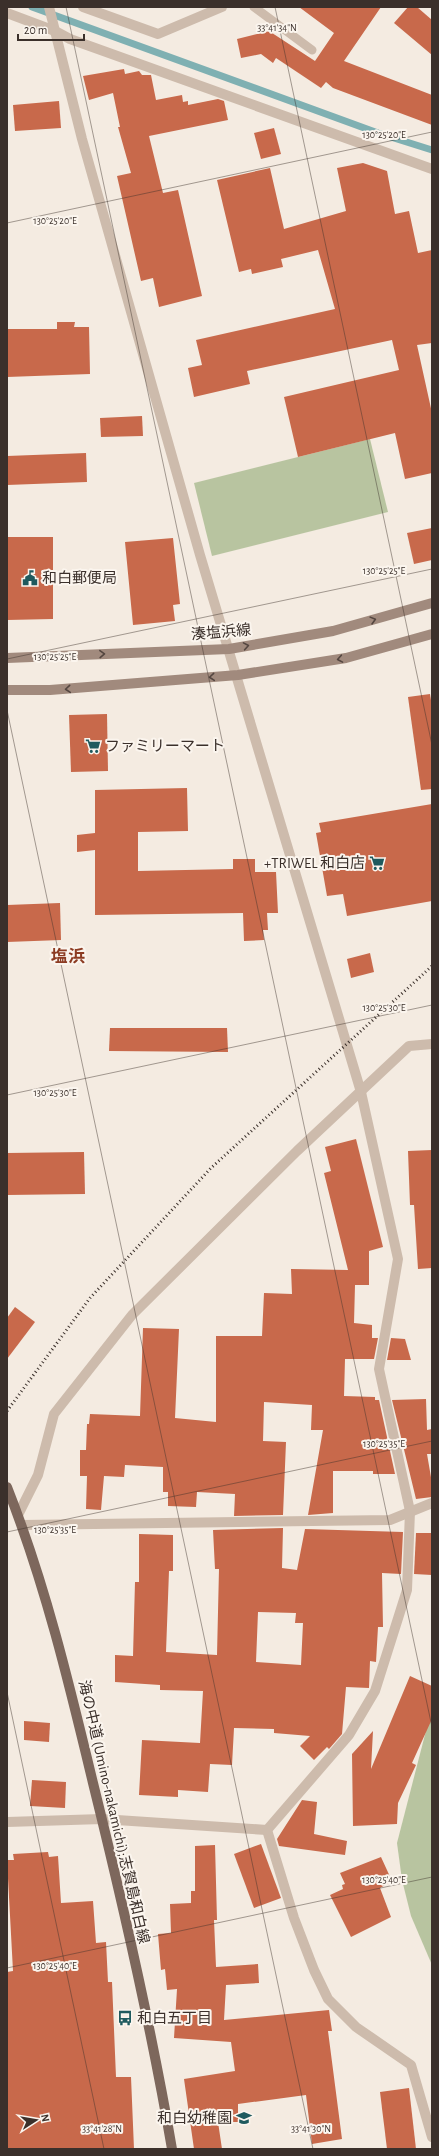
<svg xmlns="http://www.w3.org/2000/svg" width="439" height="2156" viewBox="0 0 439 2156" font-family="'Alegreya Sans','Noto Sans JP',sans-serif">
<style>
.green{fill:#b8c4a0}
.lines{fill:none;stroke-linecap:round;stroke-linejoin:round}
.stream{stroke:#7fb0b2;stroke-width:7}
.building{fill:#c8694b;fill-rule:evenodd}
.lane{stroke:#cdbbac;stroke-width:9}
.street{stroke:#cdbbac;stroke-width:10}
.secondary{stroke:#a18a7d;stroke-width:10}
.primary{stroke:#7d675c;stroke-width:10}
.rail{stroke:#3b302b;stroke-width:3;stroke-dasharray:1 3;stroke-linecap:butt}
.oneway{stroke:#544640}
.ticks{fill:none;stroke:#3b302b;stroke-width:1;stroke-opacity:0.45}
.labels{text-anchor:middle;stroke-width:4;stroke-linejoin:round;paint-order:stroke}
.poi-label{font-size:15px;fill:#3b302b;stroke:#fbf5ee;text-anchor:start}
.street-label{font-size:15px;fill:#3b302b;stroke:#fbf5ee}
.quarter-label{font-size:17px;font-weight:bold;fill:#8c3b22;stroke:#fbf5ee}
.ticks-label{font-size:10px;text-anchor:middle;fill:#3b302b;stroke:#fbf5ee;stroke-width:4;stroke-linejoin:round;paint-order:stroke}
</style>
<rect width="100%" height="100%" fill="#f4ebe1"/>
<!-- green -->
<g class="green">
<polygon points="370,439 388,512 212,556 194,483"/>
<polygon points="432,1721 432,1965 411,1916 402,1880 397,1843 428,1723"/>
</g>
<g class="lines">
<!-- stream -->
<polyline class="stream" points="32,7 378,133 432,150"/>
</g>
<!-- building -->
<g class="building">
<polygon points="299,7 381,7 344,61 432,95 432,125 333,88 326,82 321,88 276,58 273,63 261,54 241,58 237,39 269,31 315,61 334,33"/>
<polygon points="408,7 417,7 432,20 432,55 394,23"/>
<polygon points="124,69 125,74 139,71 142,75 151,75 156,100 182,95 183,102 188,101 188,105 218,99 224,101 228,120 149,136 163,193 178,190 202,296 159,307 153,278 141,281 117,176 131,173 118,127 120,127 113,93 89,100 83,76"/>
<polygon points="59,101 61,128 15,131 13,105"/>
<polygon points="274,128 281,154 261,159 254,133"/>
<polygon points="363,163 387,171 395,214 409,211 418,253 432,250 432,343 417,345 432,413 432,473 405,479 395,433 298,457 284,397 399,370 392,340 247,371 250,384 194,397 188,368 202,365 196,340 335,309 318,250 281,259 283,267 252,274 251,269 239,272 217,180 270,168 284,229 346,211 337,168"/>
<polygon points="57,322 75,322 74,327 89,327 90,374 7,377 7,329 57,329"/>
<polygon points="142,416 143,436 101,437 100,418"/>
<polygon points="86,453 87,482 7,485 7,456"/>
<polygon points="432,528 432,560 414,564 407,533"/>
<polygon points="7,537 53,537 53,619 7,620"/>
<polygon points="173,538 180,604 173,605 175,621 133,625 125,542"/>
<polygon points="430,694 432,706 432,789 421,790 408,697"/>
<polygon points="107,714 108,771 71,772 69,715"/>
<polygon points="187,788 188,831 138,832 138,871 233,869 233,859 255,859 255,872 276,872 278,913 267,913 268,930 263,930 264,940 244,941 243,913 95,915 95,850 77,852 77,835 95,833 95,790"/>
<polygon points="432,804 432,901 347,916 343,894 327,896 316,833 321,832 319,823"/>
<polygon points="60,903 61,940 7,942 7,905"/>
<polygon points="370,953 374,972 351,978 347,959"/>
<polygon points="110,1028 227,1028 228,1052 109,1051"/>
<polygon points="356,1139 383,1247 369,1251 369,1285 355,1285 354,1323 372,1325 372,1338 378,1338 374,1359 345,1359 344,1396 375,1397 375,1400 379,1400 395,1474 373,1474 373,1471 333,1471 333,1513 308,1515 323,1430 311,1430 312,1405 264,1402 263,1441 286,1442 283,1515 234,1516 235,1494 197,1492 196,1507 168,1506 168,1492 163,1492 163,1467 125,1465 124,1477 104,1476 101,1510 86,1509 87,1476 80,1476 80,1450 86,1450 87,1424 89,1424 90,1414 140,1416 143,1328 179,1329 175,1418 216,1422 216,1336 262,1336 264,1293 292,1294 291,1269 348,1270 324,1173 331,1171 325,1147"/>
<polygon points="432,1150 432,1268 418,1269 414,1205 410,1205 408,1151"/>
<polygon points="84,1152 85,1194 7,1195 7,1153"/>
<polygon points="15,1307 35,1322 7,1359 7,1318"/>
<polygon points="391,1338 405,1339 411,1360 387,1360"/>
<polygon points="426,1399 427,1430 432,1429 432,1454 427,1454 432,1483 432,1497 416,1499 392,1400"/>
<path d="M283,1528L282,1568L297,1570L305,1529L403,1532L401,1574L382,1573L383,1627H378L376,1662L370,1661L369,1688L346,1687L342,1734L329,1749L327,1747L314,1760L300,1746L310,1736L274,1733V1729L234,1728L232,1765L210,1764L208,1792L178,1790V1797L139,1795L142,1740L200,1743L203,1691L160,1690V1685L115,1682V1655L133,1656L135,1582H139V1534L173,1535V1571H169L166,1652L217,1655L219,1569H215L213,1530ZM258,1612L296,1613L295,1623H303L301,1665L256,1662Z"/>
<polygon points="416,1533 432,1533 432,1575 414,1574"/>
<polygon points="410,1676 432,1686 432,1719 412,1763 416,1765 398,1803 397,1824 353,1826 352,1754 373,1731 371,1769"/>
<polygon points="24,1721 50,1723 49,1742 24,1740"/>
<polygon points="32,1780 66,1782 65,1808 30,1806"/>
<polygon points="302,1800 317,1802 314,1834 347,1841 345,1855 279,1846 277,1839"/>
<polygon points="261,1844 281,1898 254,1908 234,1854"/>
<polygon points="215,1845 217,1920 214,1920 216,1967 258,1964 259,1983 226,1985 224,2020 329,2010 332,2031 328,2031 342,2139 312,2144 306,2095 238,2104 238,2122 218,2122 222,2149 194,2149 184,2079 235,2071 231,2042 174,2038 177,1989 167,1990 165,1969 161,1970 158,1934 171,1933 170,1904 191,1903 191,1891 195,1891 195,1846"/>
<polygon points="48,1852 49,1857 58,1856 61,1903 93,1901 96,1943 106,1942 108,1982 112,1982 116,2077 131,2077 134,2149 7,2149 7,1972 13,1971 7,1860 14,1860 13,1854"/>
<polygon points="381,1857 392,1881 380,1888 391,1917 351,1937 330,1895 343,1889 342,1885 345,1884 340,1873"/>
<polygon points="409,2088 416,2149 387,2149 380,2092"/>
</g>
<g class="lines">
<!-- lane -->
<polyline class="lane" points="254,7 312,50"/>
<!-- street -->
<g class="street">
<polyline points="49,7 82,139 200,555 361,1092 398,1259 379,1369 410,1511 407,1590 375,1691 349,1735 267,1830"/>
<polyline points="83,7 158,34 222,7"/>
<polyline points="7,13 55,31 70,39 432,169"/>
<polyline points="18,1515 38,1475 54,1414 132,1315 297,1151 409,1046 432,1044"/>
<polyline points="22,1525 390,1520 432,1503"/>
<polyline points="7,1822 102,1819 267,1830"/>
<polyline points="267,1830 294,1918 314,1970 328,1999 356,2027 411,2065 432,2137"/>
</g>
<!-- secondary -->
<g class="secondary">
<polyline points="7,658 229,649 333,631 432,603"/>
<polyline points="7,690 50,690 238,675 346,658 432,634"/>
</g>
<!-- primary -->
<path class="primary" d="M7,1487C45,1583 69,1683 93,1783C123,1904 151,2026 172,2149"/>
<!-- rail -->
<polyline class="rail" points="7,1411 90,1298 211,1168 432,966"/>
</g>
<!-- one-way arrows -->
<defs><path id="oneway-chevron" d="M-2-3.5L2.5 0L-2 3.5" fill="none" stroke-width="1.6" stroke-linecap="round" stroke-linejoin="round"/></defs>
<g class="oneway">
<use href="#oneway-chevron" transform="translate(373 620) rotate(-15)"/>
<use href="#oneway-chevron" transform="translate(246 646) rotate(-10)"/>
<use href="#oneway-chevron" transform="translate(102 654) rotate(-2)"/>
<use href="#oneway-chevron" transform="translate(340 659) rotate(170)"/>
<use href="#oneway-chevron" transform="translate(212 677) rotate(175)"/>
<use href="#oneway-chevron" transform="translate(68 689) rotate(175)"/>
</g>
<!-- ticks -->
<path class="ticks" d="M66,7L432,1727M275,7L432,745M7,223L432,132M7,659L432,569M7,710L313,2149M7,1095L432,1005M7,1532L432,1441M7,1692L104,2149M7,1968L432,1877"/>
<!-- icons -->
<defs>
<g id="civic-bare" transform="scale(1.2)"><path d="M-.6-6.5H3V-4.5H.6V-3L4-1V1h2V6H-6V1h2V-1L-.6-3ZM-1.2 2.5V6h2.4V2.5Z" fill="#1f5a5e" stroke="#fbf5ee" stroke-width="2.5" paint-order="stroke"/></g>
<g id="supermarket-bare" transform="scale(1.2)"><path d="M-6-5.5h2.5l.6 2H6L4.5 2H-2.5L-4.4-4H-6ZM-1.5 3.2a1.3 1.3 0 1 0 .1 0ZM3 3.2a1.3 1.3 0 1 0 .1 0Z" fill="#1f5a5e" stroke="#fbf5ee" stroke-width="2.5" paint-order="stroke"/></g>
<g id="bus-bare" transform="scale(1.2)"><path d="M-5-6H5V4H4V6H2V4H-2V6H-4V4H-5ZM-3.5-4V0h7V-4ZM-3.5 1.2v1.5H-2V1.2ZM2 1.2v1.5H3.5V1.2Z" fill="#1f5a5e" stroke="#fbf5ee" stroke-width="2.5" paint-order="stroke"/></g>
<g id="school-bare" transform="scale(1.2)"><path d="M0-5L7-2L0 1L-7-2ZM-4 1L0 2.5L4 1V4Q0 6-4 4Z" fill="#1f5a5e" stroke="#fbf5ee" stroke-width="2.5" paint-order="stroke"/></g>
</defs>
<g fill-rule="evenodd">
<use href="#civic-bare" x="30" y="578"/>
<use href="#supermarket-bare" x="93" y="746"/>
<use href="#supermarket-bare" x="377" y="863"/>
<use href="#bus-bare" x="125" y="2018"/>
<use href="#school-bare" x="244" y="2118"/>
</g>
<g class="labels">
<!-- poi labels -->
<g class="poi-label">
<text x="42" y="583">和白郵便局</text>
<text x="105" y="751">ファミリーマート</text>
<text x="365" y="868" text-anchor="end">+TRIWEL 和白店</text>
<text x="137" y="2023">和白五丁目</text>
<text x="232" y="2123" text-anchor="end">和白幼稚園</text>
</g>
<!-- street labels -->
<g class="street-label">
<text transform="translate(221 632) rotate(-5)" y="5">湊塩浜線</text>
<text transform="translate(114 1812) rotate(77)" y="5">海の中道 (Umino-nakamichi);志賀島和白線</text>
</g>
<!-- quarter labels -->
<g class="quarter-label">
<text x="68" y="962">塩浜</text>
</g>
</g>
<g class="ticks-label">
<text x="277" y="31">33°41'34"N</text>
<text x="384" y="138">130°25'20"E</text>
<text x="55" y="224">130°25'20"E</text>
<text x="384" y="574">130°25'25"E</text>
<text x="55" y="660">130°25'25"E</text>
<text x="384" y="1011">130°25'30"E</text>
<text x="55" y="1096">130°25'30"E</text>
<text x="384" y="1447">130°25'35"E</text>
<text x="55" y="1533">130°25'35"E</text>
<text x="384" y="1883">130°25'40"E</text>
<text x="55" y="1969">130°25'40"E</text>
<text x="102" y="2132">33°41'28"N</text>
<text x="311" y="2132">33°41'30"N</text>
</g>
<!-- border -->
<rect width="439" height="2156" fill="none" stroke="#3b302b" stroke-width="16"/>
<!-- north arrow -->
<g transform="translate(36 2120) rotate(78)" stroke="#fbf5ee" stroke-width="3" paint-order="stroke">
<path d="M0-3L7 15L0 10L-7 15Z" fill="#3b302b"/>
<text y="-6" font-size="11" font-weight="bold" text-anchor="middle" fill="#3b302b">N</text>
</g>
<!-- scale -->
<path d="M18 34v6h66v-6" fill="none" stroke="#3b302b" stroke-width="2"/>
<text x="24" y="34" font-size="12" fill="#3b302b" stroke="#fbf5ee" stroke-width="3" paint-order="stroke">20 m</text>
</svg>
